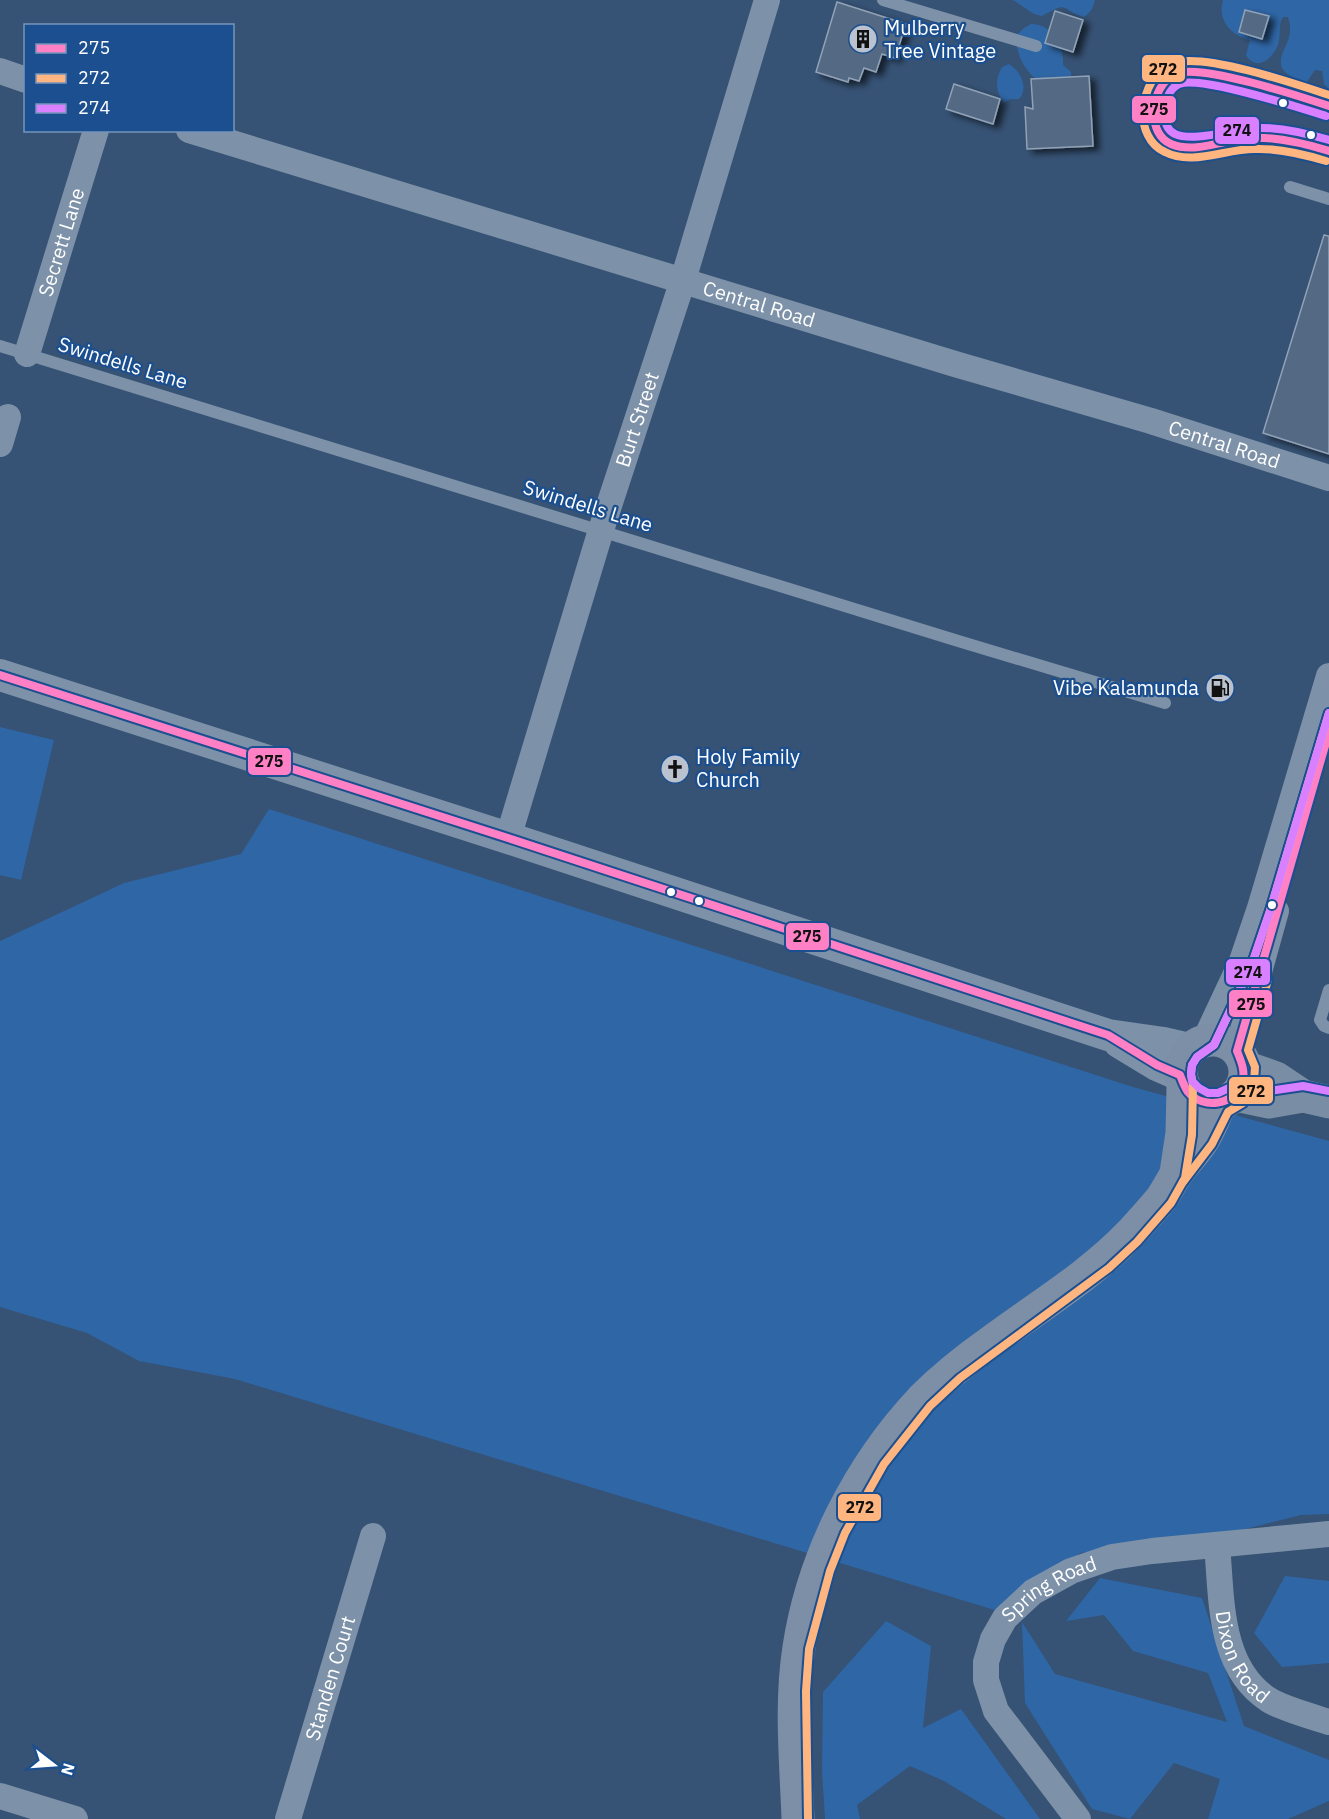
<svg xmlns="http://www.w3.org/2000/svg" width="1329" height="1819" viewBox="0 0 1329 1819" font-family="'IBM Plex Sans',sans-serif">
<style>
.green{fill:#2f66a5}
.building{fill:#526984;stroke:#92a2b6;stroke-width:1.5;filter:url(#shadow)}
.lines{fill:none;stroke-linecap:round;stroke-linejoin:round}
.service{stroke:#7d92a8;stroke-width:12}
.minor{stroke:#7d92a8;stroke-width:26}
.tertiary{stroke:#7d92a8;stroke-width:32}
.secondary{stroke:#798da4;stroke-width:33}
.primary{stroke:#7d8ea7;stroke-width:33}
.bus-1-casing{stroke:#1b4f8f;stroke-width:12}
.bus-2-casing{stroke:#1b4f8f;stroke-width:12}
.bus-3-casing{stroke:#1b4f8f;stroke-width:12}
.bus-1{stroke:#ff80c5;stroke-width:8}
.bus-2{stroke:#ffb580;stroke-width:8}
.bus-3{stroke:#d880ff;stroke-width:8}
.bus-dot{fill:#fff;stroke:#1b4f8f;stroke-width:2}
.labels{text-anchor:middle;stroke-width:4.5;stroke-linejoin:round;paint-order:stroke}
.poi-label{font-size:20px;fill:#fff;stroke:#1b4f8f;text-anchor:start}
.street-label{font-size:20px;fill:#fff;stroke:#1b4f8f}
.line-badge{stroke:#1b4f8f;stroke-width:2}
.pale-badge-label{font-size:16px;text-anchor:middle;font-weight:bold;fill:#111}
</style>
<defs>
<filter id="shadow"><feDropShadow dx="6" dy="4" stdDeviation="3" flood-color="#0009"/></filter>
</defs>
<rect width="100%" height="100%" fill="#365274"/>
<!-- green -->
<g class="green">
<path d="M1013,0H1095C1093,8 1091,12 1084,17C1059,9 1070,0 1042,16L1034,14Z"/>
<path d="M1223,0H1329V89L1324,84L1322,71L1315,70L1307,82H1304C1298,78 1291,77 1286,73C1274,62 1286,49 1289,37C1291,30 1290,24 1288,17H1283C1278,25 1281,36 1278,45C1273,59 1256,72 1246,55L1250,40C1231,35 1217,21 1223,0Z"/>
<path d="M1031,24C1051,23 1065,47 1063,65L1071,72L1072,81H1038C1023,68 1017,56 1016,36L1024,28Z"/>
<path d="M1009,64C1021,71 1029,89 1019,99H1011L1004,102C995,92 995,79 1002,67Z"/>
<polygon points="0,727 54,740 21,880 0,875"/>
<polygon points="269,809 1133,1087 1329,1141 1329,1514 1301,1515 1214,1537 1080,1553 1011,1615 235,1379 139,1361 87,1333 0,1307 0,941 124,883 241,854"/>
<polygon points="1285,1576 1329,1581 1329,1663 1282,1667 1254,1633"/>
<polygon points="1100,1578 1202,1598 1244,1726 1329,1760 1329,1801 1288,1819 1208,1819 1220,1779 1174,1763 1130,1819 1092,1809 1025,1703 1022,1622 1055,1674 1227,1722 1208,1673 1133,1651 1104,1615 1066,1621"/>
<polygon points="886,1621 931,1646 923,1728 961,1709 1040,1819 1006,1819 944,1781 910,1766 857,1805 860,1819 825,1819 822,1771 823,1692"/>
</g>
<!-- building -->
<g class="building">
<polygon points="837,2 906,24 895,58 882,54 876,72 864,68 859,81 849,78 848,82 816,72"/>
<polygon points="1245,10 1269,16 1262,39 1239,32"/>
<polygon points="1055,11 1083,20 1073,52 1045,43"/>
<polygon points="1089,76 1093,146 1027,149 1025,107 1033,109 1031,79"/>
<polygon points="954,84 1000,99 993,124 946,109"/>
<polygon points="1324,235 1329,236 1329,454 1263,433"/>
</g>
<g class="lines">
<!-- service -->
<g class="service">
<polyline points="883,0 1036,46"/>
<path d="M1329,106C1292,94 1255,83 1218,76C1206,73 1193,69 1182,72C1163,75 1155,93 1154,110C1153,123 1157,138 1171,144C1192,154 1232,137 1257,138C1281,138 1306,144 1329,151"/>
<polyline points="1290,187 1329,199"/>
<polyline points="0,346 955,640 1165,703"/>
<polyline points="1329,990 1320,1020 1324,1026 1329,1028"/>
</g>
<!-- minor -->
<g class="minor">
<polyline points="0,71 26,80"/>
<path id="s1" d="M189,130L955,364L1151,421L1329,478"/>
<path id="s2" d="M27,354L96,130"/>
<polyline points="0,444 8,417"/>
<path id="s3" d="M508,838L601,530L683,280L767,0"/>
<polyline points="1205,1040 1242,961 1260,908 1329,676"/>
<polyline points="1237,1051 1276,911"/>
<path id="s4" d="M1217,1545C1222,1598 1218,1667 1269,1700C1281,1708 1313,1717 1329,1722"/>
<polyline points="0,1796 75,1819"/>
<path id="s5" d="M288,1819L373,1536"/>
<path id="s6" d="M1078,1819L996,1711L986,1680V1662L993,1639L1005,1618L1033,1592L1071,1571L1112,1557L1152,1551L1329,1534"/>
</g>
<!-- tertiary -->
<g class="tertiary">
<polyline points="0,675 508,838 1108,1035 1164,1043 1190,1049"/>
<polyline points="1119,1042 1157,1065 1180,1075"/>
</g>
<!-- secondary -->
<g class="secondary">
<polyline points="1245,1067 1276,1078 1303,1096 1329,1102"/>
<polyline points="1236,1095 1269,1102 1303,1096"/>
</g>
<!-- primary -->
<g class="primary">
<circle cx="1213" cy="1072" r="32"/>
<polyline points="1176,1173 1182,1133 1183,1086"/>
<path d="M798,1819C796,1762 790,1704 799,1647C813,1556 859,1466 922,1399C942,1379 964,1361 988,1344C1036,1308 1089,1277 1131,1233C1141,1222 1151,1211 1161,1199C1166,1192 1170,1184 1175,1176C1183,1164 1195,1153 1203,1140C1210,1129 1215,1116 1220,1104"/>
</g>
<!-- bus-1 casing -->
<g class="bus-1-casing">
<g id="bus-1">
<path d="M1329,106C1299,96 1204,65 1178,73C1161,79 1154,97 1154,114C1154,126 1159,139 1171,144C1195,154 1224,140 1248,138C1275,136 1303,143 1329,151"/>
<path d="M0,675L508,838L1108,1035L1157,1065L1180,1075C1182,1080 1185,1088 1188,1092C1203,1110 1235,1105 1242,1083C1246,1072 1241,1061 1237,1051L1329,732"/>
</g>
</g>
<!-- bus-2 casing -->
<g class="bus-2-casing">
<g id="bus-2">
<path d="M1326,161C1303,154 1279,148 1254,149C1225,149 1192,166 1165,152C1149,145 1142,127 1143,110C1145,90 1154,70 1174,63C1205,53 1296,84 1329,95"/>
<polyline points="1183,1182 1212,1144 1228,1112 1243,1103 1250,1093 1254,1082 1255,1067 1248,1050 1268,980"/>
<polyline points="808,1819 806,1691 809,1649 830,1571 845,1533 884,1464 930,1406 960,1378 1109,1268 1137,1242 1171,1203 1185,1178 1192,1135 1193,1085 1191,1074 1192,1065 1197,1057 1214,1045 1252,964 1270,911 1329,713"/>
</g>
</g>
<!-- bus-3 casing -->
<g class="bus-3-casing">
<g id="bus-3">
<path d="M1326,116C1300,108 1200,75 1179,84C1168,89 1164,104 1164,115C1165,123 1168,131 1175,134C1194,143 1235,128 1257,128C1281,127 1306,133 1329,140"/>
<polyline points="1329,713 1270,911 1252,964 1214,1045 1197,1057 1192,1065 1191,1074 1192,1081 1199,1088 1208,1093 1218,1093 1236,1085 1269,1091 1303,1086 1329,1091"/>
</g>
</g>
<!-- bus-1 -->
<use href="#bus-1" class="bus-1"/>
<!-- bus-2 -->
<use href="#bus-2" class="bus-2"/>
<!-- bus-3 -->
<use href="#bus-3" class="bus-3"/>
</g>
<!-- icons -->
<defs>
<g id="building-disc" transform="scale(1.5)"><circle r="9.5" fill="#b9c2ce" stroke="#1b4f8f"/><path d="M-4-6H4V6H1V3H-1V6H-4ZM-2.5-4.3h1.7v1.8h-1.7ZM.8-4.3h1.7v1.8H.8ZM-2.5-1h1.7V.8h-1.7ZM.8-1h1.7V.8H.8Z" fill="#111"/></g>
<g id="fuel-disc" transform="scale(1.5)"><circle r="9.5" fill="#b9c2ce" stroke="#1b4f8f"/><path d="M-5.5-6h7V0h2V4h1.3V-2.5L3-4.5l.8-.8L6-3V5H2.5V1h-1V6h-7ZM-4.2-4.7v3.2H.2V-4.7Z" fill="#111"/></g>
<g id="church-disc" transform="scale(1.5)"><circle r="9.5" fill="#b9c2ce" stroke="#1b4f8f"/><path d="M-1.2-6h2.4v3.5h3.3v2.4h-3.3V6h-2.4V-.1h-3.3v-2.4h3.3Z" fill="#111"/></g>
</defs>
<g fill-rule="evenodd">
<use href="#building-disc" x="863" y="39"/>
<use href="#fuel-disc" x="1220" y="688"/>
<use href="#church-disc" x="675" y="769"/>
</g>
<!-- markers -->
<g class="bus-dot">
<circle cx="1283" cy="103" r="5"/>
<circle cx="1311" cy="135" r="5"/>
<circle cx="671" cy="892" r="5"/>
<circle cx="699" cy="901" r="5"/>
<circle cx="1272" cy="905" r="5"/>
</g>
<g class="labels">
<!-- poi labels -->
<g class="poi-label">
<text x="884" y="35">Mulberry<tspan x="884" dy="23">Tree Vintage</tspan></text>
<text x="1199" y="695" text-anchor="end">Vibe Kalamunda</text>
<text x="696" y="764">Holy Family<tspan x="696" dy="23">Church</tspan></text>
</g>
<!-- street labels -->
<g class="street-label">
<text dy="7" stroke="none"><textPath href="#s2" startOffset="117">Secrett Lane</textPath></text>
<text dy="7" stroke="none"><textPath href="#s1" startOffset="596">Central Road</textPath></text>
<text transform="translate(123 363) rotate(17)" y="7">Swindells Lane</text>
<text dy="7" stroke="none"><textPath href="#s3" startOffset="438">Burt Street</textPath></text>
<text dy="7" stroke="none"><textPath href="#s1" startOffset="1082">Central Road</textPath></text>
<text transform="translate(588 506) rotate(17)" y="7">Swindells Lane</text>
<text dy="7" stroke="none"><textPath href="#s6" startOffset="288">Spring Road</textPath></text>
<text dy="7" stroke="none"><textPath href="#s4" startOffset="117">Dixon Road</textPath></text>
<text dy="7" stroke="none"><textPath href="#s5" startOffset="147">Standen Court</textPath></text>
</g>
</g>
<g class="line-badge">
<rect x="1141" y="54" width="45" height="29" rx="6" fill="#ffb580"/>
<rect x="1131" y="95" width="46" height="29" rx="6" fill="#ff80c5"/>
<rect x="1214" y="116" width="46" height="29" rx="6" fill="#d880ff"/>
<rect x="247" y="747" width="45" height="29" rx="6" fill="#ff80c5"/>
<rect x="785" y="922" width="45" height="29" rx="6" fill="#ff80c5"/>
<rect x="1225" y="958" width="46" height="28" rx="6" fill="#d880ff"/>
<rect x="1228" y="989" width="45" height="29" rx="6" fill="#ff80c5"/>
<rect x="1228" y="1076" width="46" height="29" rx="6" fill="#ffb580"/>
<rect x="837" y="1493" width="45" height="29" rx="6" fill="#ffb580"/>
</g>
<g class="pale-badge-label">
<text x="1163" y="75">272</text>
<text x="1154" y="115">275</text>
<text x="1237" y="136">274</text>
<text x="269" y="767">275</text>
<text x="807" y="942">275</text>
<text x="1248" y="978">274</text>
<text x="1251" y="1010">275</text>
<text x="1251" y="1097">272</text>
<text x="860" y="1513">272</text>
</g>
<!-- legend -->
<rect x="24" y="24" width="210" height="108" fill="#1b4f8f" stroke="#7695bc" stroke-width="1.5"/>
<rect x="36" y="44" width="30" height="9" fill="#ff80c5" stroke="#7695bc" stroke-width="1.5"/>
<text x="78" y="54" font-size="18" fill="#ffffff">275</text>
<rect x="36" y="74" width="30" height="9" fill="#ffb580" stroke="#7695bc" stroke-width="1.5"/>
<text x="78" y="84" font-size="18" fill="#ffffff">272</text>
<rect x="36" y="104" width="30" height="9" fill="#d880ff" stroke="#7695bc" stroke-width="1.5"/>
<text x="78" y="114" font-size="18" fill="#ffffff">274</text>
<!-- north arrow -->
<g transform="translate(54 1765) rotate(107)" stroke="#1b4f8f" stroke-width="4.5" paint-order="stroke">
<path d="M0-4.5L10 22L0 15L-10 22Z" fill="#ffffff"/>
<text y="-9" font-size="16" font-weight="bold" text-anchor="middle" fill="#ffffff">N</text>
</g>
</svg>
